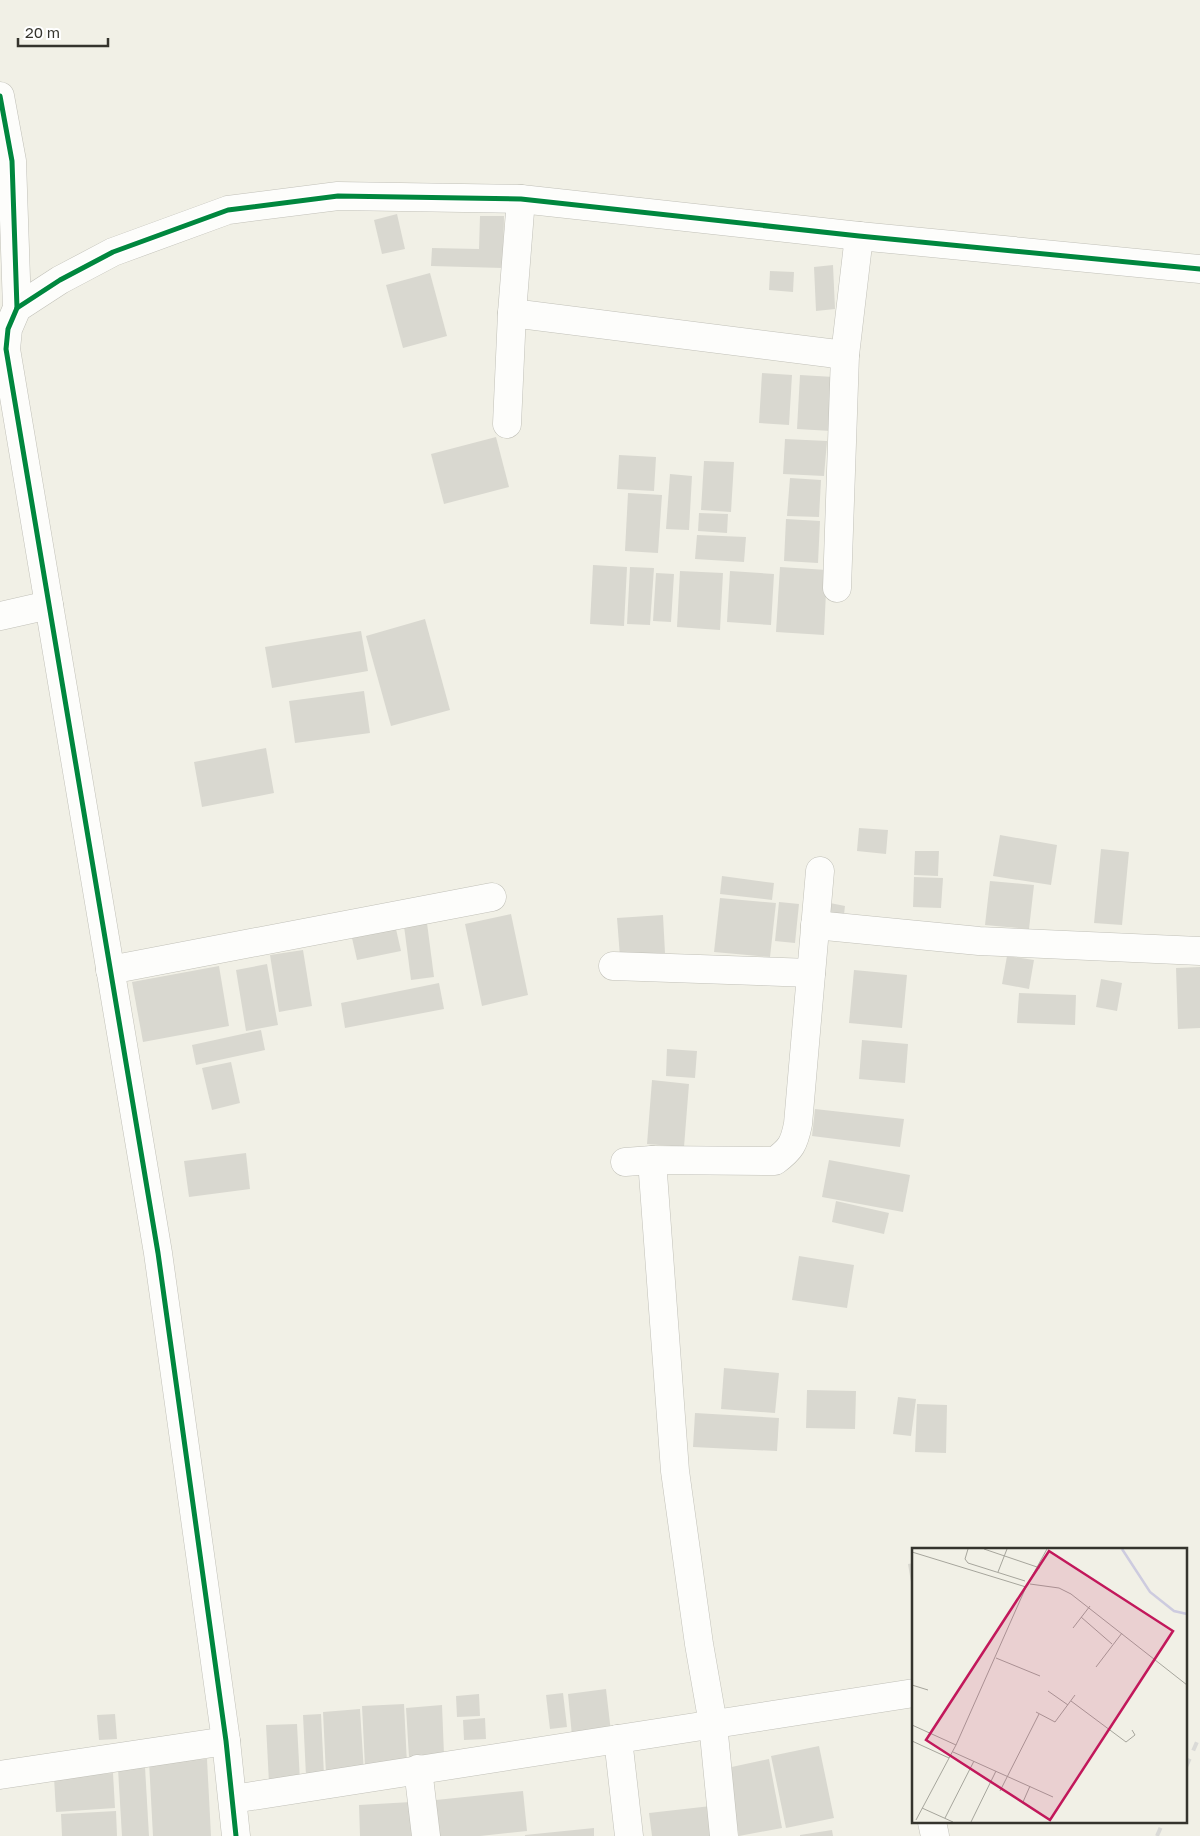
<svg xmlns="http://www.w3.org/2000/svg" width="1200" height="1836" viewBox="0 0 1200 1836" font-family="'Golos Text',sans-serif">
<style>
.building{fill:#d9d8d0}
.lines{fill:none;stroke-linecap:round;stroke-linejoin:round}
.minor-casing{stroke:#c1c0b8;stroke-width:29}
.minor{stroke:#fdfdfb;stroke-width:28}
.rail{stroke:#dadad7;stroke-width:4;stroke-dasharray:9 9;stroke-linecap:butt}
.cycleway-casing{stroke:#fff;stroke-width:8}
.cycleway{stroke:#00873e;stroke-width:5}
.inset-river{fill:none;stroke:#cdcbdf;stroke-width:2.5}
.inset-road{fill:none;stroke:#a6a59c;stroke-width:1}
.view{fill:#c2185b;fill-opacity:0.15;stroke:#c2185b;stroke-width:2.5}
.inset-edge{fill:none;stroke:#35342d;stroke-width:2.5}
</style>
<rect width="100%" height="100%" fill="#f1f0e6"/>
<!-- building -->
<g class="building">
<polygon points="397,214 405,249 382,254 374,220"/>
<polygon points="480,216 504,216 503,268 431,266 432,248 479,249"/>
<polygon points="833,265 835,309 816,311 814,267"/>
<polygon points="770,271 794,272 793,292 769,290"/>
<polygon points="430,273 447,336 403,348 386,285"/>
<polygon points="762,373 792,375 789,425 759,423"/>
<polygon points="800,375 834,377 831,431 797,429"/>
<polygon points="496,437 509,487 444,504 431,454"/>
<polygon points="785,439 827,441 824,476 783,474"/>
<polygon points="619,455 656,457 654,491 617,489"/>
<polygon points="704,461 734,462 731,512 701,510"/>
<polygon points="670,474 692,476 689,530 666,529"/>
<polygon points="790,478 821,480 819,517 787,516"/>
<polygon points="628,493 662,495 658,553 625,551"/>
<polygon points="699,513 728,514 727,533 698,531"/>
<polygon points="786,519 820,521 818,563 784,561"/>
<polygon points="697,535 746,537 744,562 695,559"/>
<polygon points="593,565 627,567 624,626 590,624"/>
<polygon points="630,567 654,568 650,625 627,624"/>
<polygon points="780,567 827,570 824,635 776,632"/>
<polygon points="680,571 723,573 720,630 677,627"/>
<polygon points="730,571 774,574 771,625 727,622"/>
<polygon points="656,573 674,574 671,622 653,621"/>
<polygon points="425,619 450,710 391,726 366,636"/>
<polygon points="361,631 368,671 272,688 265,647"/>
<polygon points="364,691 370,733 295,743 289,701"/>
<polygon points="266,748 274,793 202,807 194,762"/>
<polygon points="859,828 888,830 886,854 857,851"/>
<polygon points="1000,835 1057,845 1051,885 993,876"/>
<polygon points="1101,849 1129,852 1122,925 1094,923"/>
<polygon points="915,851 939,851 938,876 914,875"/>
<polygon points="722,876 774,883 772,900 720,894"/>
<polygon points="914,877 943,878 941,908 913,907"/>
<polygon points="990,881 1034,885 1029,929 985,925"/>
<polygon points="720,898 776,903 770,957 714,952"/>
<polygon points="779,902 799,904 795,943 775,941"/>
<polygon points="830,903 845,906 843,923 827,921"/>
<polygon points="511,914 528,995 482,1006 465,924"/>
<polygon points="663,915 665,953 620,957 617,918"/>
<polygon points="427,923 434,977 411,980 404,926"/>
<polygon points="396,929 401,951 357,960 352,938"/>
<polygon points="303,950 312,1006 279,1012 270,955"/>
<polygon points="1007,956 1034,960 1029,989 1002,984"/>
<polygon points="267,964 278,1025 246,1031 236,970"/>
<polygon points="219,966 229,1026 143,1042 132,982"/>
<polygon points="1200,967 1200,1028 1178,1029 1176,968"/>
<polygon points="854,970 907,975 902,1028 849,1023"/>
<polygon points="1101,979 1122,983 1117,1011 1096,1007"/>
<polygon points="439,983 444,1009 345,1028 341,1003"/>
<polygon points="1019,993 1076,995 1075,1025 1017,1023"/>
<polygon points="261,1030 265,1050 196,1065 192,1045"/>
<polygon points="862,1040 908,1044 905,1083 859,1079"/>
<polygon points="667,1049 697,1051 695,1078 666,1076"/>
<polygon points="231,1062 240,1103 212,1110 202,1068"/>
<polygon points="652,1080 689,1084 684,1147 647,1144"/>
<polygon points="815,1109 904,1119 900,1147 812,1136"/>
<polygon points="246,1153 250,1189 189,1197 184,1161"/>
<polygon points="829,1160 910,1175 903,1212 822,1197"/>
<polygon points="836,1201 889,1213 884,1234 832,1222"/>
<polygon points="799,1256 854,1265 847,1308 792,1300"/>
<polygon points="724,1368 779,1373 775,1413 721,1409"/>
<polygon points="807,1390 856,1391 855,1429 806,1428"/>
<polygon points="898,1397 916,1399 911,1436 893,1434"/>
<polygon points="917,1404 947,1405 946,1453 915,1452"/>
<polygon points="695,1413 779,1418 777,1451 693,1447"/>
<polygon points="914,1563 914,1587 912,1588 908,1564"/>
<polygon points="606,1689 611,1732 572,1736 568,1694"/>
<polygon points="563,1693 567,1727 550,1729 546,1695"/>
<polygon points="479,1694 480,1716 457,1717 456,1696"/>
<polygon points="404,1704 407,1764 365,1767 362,1706"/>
<polygon points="442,1705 444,1755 409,1757 406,1708"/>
<polygon points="360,1709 364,1773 326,1775 323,1712"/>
<polygon points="115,1714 117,1739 99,1740 97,1715"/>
<polygon points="321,1714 324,1775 306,1776 303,1715"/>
<polygon points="485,1718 486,1739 464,1740 463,1720"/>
<polygon points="297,1724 300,1781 269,1783 266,1725"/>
<polygon points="819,1746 834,1818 786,1828 771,1756"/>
<polygon points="207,1759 211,1836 153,1836 149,1762"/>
<polygon points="769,1759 782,1828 739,1836 727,1768"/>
<polygon points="145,1767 149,1836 122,1836 118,1769"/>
<polygon points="113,1773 115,1808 56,1812 54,1777"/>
<polygon points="523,1791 527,1831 480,1836 439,1836 436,1800"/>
<polygon points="411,1802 413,1836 360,1836 359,1805"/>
<polygon points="711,1806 714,1836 652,1836 649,1813"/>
<polygon points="116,1811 117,1836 62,1836 61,1814"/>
<polygon points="594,1828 594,1836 525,1836 525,1835"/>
<polygon points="832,1830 833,1836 800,1836 800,1835"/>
</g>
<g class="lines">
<!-- minor casing -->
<g class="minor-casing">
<g id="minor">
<polyline points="0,96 12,161 17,308 8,329 6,349 158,1253 226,1741 236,1836"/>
<polyline points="17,308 60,280 113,252 228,210 338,196 521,199 859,236 1200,269"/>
<polyline points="512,313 845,355"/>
<polyline points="507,424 512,313 521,199"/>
<polyline points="837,588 845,355 859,236"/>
<polyline points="0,616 49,605"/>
<polyline points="815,925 979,941 1200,951"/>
<polyline points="613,966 811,973"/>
<polyline points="110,970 492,897"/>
<polyline points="652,1160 675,1471 699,1644 713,1724 724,1836"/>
<path d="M625,1162L652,1160L775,1161C791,1149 794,1144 798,1124L820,871"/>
<polyline points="618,1739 629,1836"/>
<polyline points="418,1769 426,1836"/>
<polyline points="0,1775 226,1741"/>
<polyline points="233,1799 914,1693"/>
<polyline points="932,1822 935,1836"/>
</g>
</g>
<!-- minor -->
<use href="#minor" class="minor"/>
<!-- rail -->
<g class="rail">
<polyline points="1186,1767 1200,1735"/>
<polyline points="1157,1836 1163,1822"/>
</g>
<!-- cycleway casing -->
<g class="cycleway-casing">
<g id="cycleway">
<polyline points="0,96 12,161 17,308 8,329 6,349 158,1253 226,1741 236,1836"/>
<polyline points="17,308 60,280 113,252 228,210 338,196 521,199 859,236 1200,269"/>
</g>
</g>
<!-- cycleway -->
<use href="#cycleway" class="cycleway"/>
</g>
<!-- overview -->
<g transform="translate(912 1548)">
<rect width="275" height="275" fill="#f1f0e6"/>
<path class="inset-river" d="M210,1L238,44L262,63L275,66"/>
<path class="inset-road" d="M56,1L53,11L56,15L113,33M72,1L128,20M0,4L114,39M86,24L95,1M118,36L147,40L159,46L275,137M169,69L200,96M161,80L178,58M84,110L128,128M184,119L210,85M0,137L16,142M136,143L156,157M159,153L214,194L223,187L220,182M124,164L143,174L163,147M0,177L44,197M0,193L37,210M41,204L141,249M88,243L127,166M111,254L118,238M10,260L41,274M33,270L62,213M4,272L44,197L114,39L135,1M59,274L84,223"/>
<path class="view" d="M137,3L261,83L138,272L14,192Z"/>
<rect width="275" height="275" class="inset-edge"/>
</g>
<!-- scale -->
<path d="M18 38v8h90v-8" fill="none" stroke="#35342d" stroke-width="2.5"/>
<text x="25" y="38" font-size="15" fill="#35342d" stroke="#ffffff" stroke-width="4" paint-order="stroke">20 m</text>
</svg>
